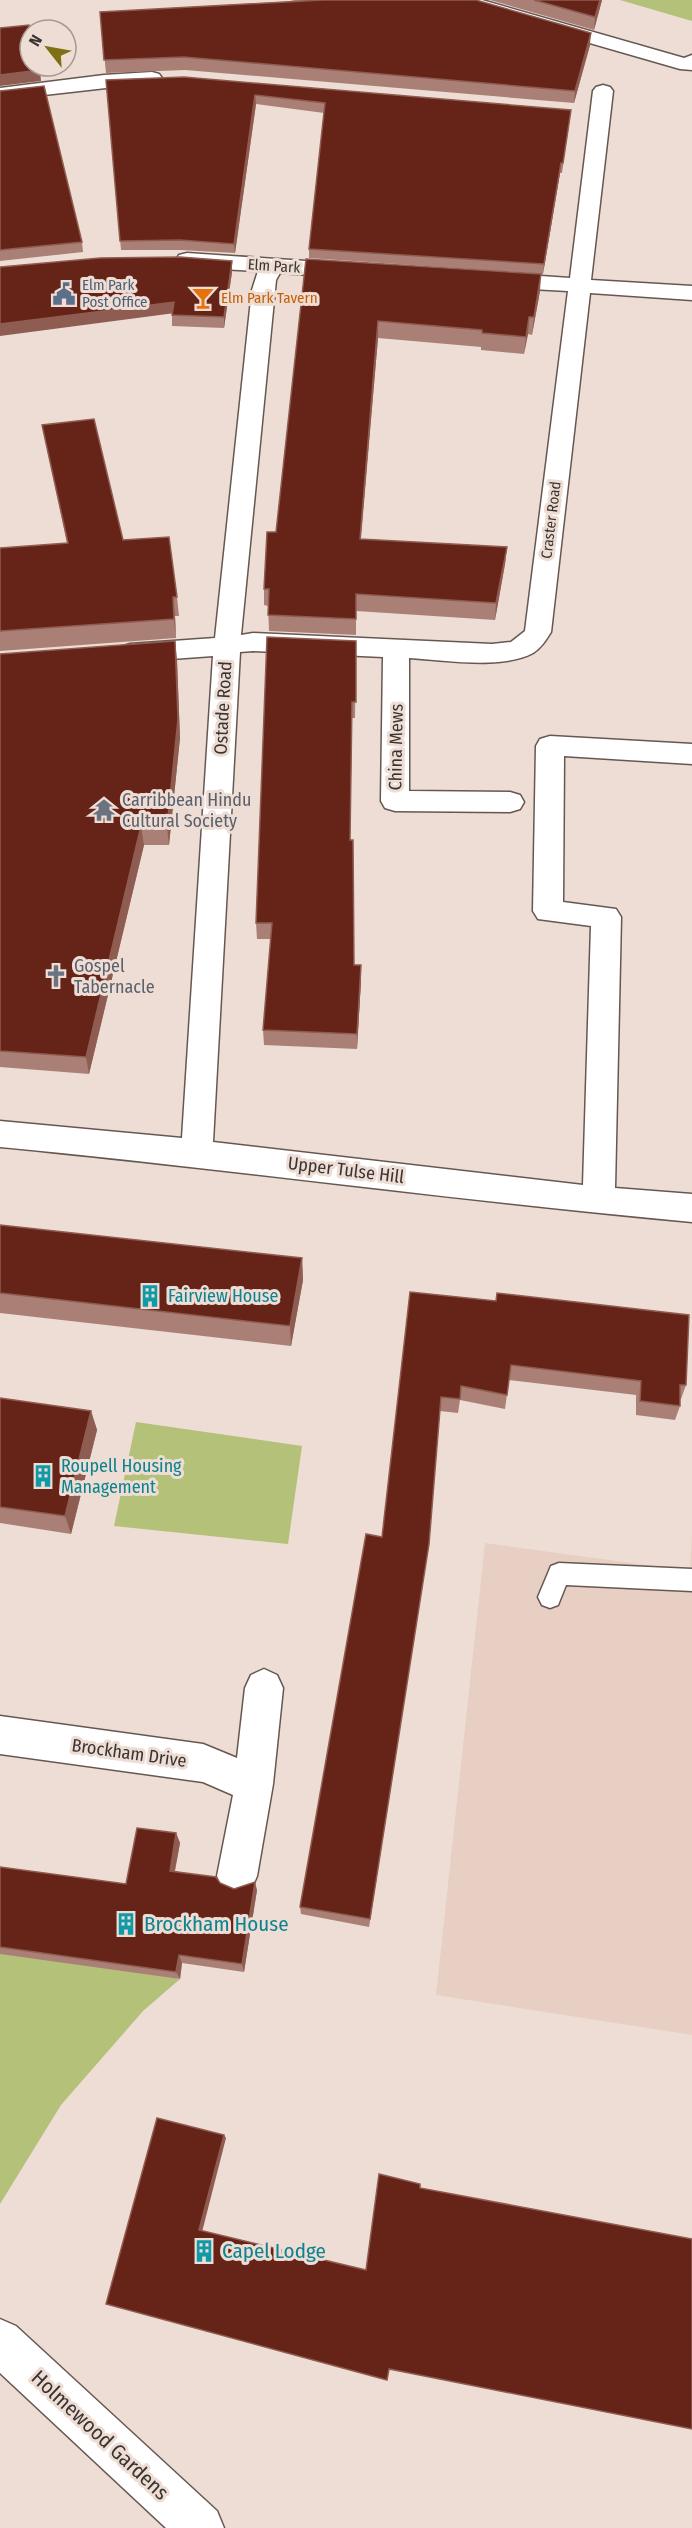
<svg xmlns="http://www.w3.org/2000/svg" width="692" height="2528" viewBox="0 0 692 2528" font-family="'Fira Sans Condensed',sans-serif">
<style>
.built{fill:#e8cfc4}
.green{fill:#b3c179}
.lines{fill:none;stroke-linecap:round;stroke-linejoin:round}
.lane-casing{stroke:#665751;stroke-width:3}
.street-casing{stroke:#665751;stroke-width:3}
.lane{fill:#fff;fill-rule:evenodd}
.street{fill:#fff;fill-rule:evenodd}
.wall{fill:#aa8076}
.shaded-wall{fill:#8f5c51}
.building{fill:#662418;stroke:#8f5c51;stroke-width:1.5}
.labels{text-anchor:middle;stroke-width:6;stroke-linejoin:round;paint-order:stroke}
.far-street-label{font-size:15px;fill:#3a3431;stroke:#eeddd5}
.far-service-label{font-size:15px;fill:#4e5e75;stroke:#eeddd5;text-anchor:start}
.far-food-label{font-size:15px;fill:#c56008;stroke:#eeddd5;text-anchor:start}
.street-label{font-size:18px;fill:#3a3431;stroke:#eeddd5}
.worship-label{font-size:18px;fill:#5b616d;stroke:#eeddd5;text-anchor:start}
.culture-label{font-size:18px;fill:#0d838f;stroke:#eeddd5;text-anchor:start}
.near-culture-label{font-size:21px;fill:#0d838f;stroke:#eeddd5;text-anchor:start}
.near-street-label{font-size:21px;fill:#3a3431;stroke:#eeddd5}
</style>
<rect width="100%" height="100%" fill="#eeddd5"/>
<!-- built -->
<polygon class="built" points="692,1533 692,2035 436,1995 485,1543 690,1571"/>
<!-- green -->
<g class="green">
<polygon points="620,0 692,0 692,21"/>
<polygon points="136,1422 302,1446 288,1544 114,1526"/>
<polygon points="0,1949 180,1979 143,2011 61,2105 0,2204"/>
</g>
<g class="lines">
<!-- lane casing -->
<g class="lane-casing">
<polygon id="lane" points="559,1563 692,1569 692,1591 566,1585 558,1605 550,1608 542,1605 538,1597 551,1566"/>
</g>
<!-- street casing -->
<g class="street-casing">
<g id="street">
<polygon points="452,0 482,0 684,58 692,55 692,70 680,69 454,4"/>
<polygon points="152,72 159,74 162,78 159,82 0,100 0,88 104,75"/>
<path d="M603,85L610,87L613,91L591,280L692,286V300L590,293L551,632C546,640 541,648 533,653C502,670 444,660 409,658V791L510,792L520,795L524,802L520,809L510,812L395,811L385,808L381,801L383,657L253,651L240,652L213,1142L583,1185L591,926L538,919L533,911L536,746L540,739L550,736L692,744V764L564,756L563,902L616,909L621,917L615,1188L692,1194V1222C461,1201 231,1169 0,1147V1121L182,1138L213,656L130,662L121,659L117,653L121,647L130,644L215,638L252,290L258,271L187,267L179,265L176,260L179,255L187,253L351,264L359,266L362,271L359,276L351,278L280,273L276,280L241,635L253,633L492,644L511,642L525,631L568,291L496,287L488,285L485,280L488,275L496,273L570,278L593,91L596,87Z"/>
<polygon points="264,1669 277,1675 283,1688 273,1784 257,1876 251,1890 237,1896 223,1890 217,1876 233,1795 203,1782 0,1754 0,1716 203,1744 237,1758 245,1688 251,1675"/>
<polygon points="0,2319 16,2326 217,2511 224,2528 166,2528 0,2373"/>
</g>
</g>
<!-- lane -->
<use href="#lane" class="lane"/>
<!-- street -->
<use href="#street" class="street"/>
</g>
<!-- wall -->
<g class="wall">
<polygon points="290,0 476,0 590,45 574,103 185,70 106,73 100,12 295,1"/>
<polygon points="490,0 602,0 594,30"/>
<polygon points="106,80 571,110 562,173 560,173 543,274 309,258 309,249 324,113 256,104 235,253 181,250 121,250"/>
<polygon points="0,91 82,242 83,252 0,261"/>
<polygon points="306,259 540,291 532,335 528,334 524,354 481,350 481,347 378,338 361,539 507,547 505,564 495,620 356,611 356,635 269,631 268,606 264,605 264,589 276,532"/>
<polygon points="232,272 224,328 172,326 172,313"/>
<polygon points="42,425 123,540 177,597 179,616 175,616 176,638 0,651 0,548 67,543 46,445"/>
<polygon points="356,641 355,718 352,718 350,840 354,965 361,981 357,1049 264,1045 263,1030 271,939 257,939 256,923"/>
<polygon points="0,654 177,660 180,738 169,845 144,845 89,1074 0,1067"/>
<polygon points="0,1225 302,1258 303,1280 291,1346 0,1313"/>
<polygon points="410,1292 686,1385 681,1399 680,1399 680,1406 675,1420 636,1415 636,1395 509,1380 505,1409 460,1400 458,1413 440,1411 427,1556 369,1927 301,1914 300,1907 382,1537"/>
<polygon points="0,1398 91,1411 97,1430 71,1534 0,1523"/>
<polygon points="176,1833 180,1843 175,1871 220,1883 234,1889 257,1890 244,1972 182,1963 180,1979 0,1954 0,1867 126,1884"/>
</g>
<!-- shaded-wall -->
<g class="shaded-wall">
<polygon points="600,0 602,0 594,30 595,17"/>
<polygon points="591,33 590,45 574,103 575,91"/>
<polygon points="40,70 41,81 0,86 0,75"/>
<polygon points="255,95 256,104 235,253 234,244"/>
<polygon points="561,163 560,173 543,274 544,264"/>
<polygon points="232,261 232,272 224,328 224,317"/>
<polygon points="541,274 540,291 532,335 534,317"/>
<polygon points="174,302 175,313 0,336 0,324"/>
<polygon points="529,317 528,334 524,354 526,337"/>
<polygon points="378,321 378,338 359,556 360,539"/>
<polygon points="507,547 505,564 495,620 496,603"/>
<polygon points="173,597 175,616 176,638 174,619"/>
<polygon points="175,641 177,660 180,738 169,845 167,827"/>
<polygon points="141,826 144,845 89,1074 86,1057"/>
<polygon points="361,965 361,981 357,1049 357,1034"/>
<polygon points="302,1258 303,1280 291,1346 290,1326"/>
<polygon points="91,1411 97,1430 71,1534 65,1516"/>
<polygon points="429,1544 427,1556 369,1927 370,1919"/>
<polygon points="176,1833 180,1843 173,1880 170,1871"/>
<polygon points="255,1882 257,1890 244,1972 242,1964"/>
<polygon points="179,1955 182,1963 180,1979 176,1972"/>
<polygon points="224,2135 226,2138 202,2232 199,2230"/>
</g>
<!-- building -->
<g class="building">
<polygon points="323,0 476,0 591,33 575,91 184,57 104,60 100,12"/>
<polygon points="534,0 600,0 595,17"/>
<polygon points="29,25 30,31 30,66 39,66 40,70 0,75 0,28"/>
<polygon points="184,77 571,110 563,163 561,163 544,264 309,249 325,103 255,95 234,244 180,240 120,241 106,80"/>
<polygon points="44,86 82,242 0,250 0,91"/>
<polygon points="180,257 232,261 224,317 172,315 174,302 0,324 0,267 100,258"/>
<polygon points="306,259 541,274 534,317 529,317 526,337 482,333 482,330 378,321 360,539 507,547 496,603 356,594 356,619 268,615 269,589 264,589 267,532 276,532"/>
<polygon points="94,419 123,540 169,537 177,597 173,597 174,619 0,631 0,548 68,543 42,425"/>
<polygon points="267,637 356,641 356,702 352,702 350,840 353,840 354,965 361,965 357,1034 263,1030 272,923 256,923"/>
<polygon points="175,641 178,719 167,827 141,826 86,1057 0,1051 0,654"/>
<polygon points="0,1225 302,1258 290,1326 0,1293"/>
<polygon points="410,1292 496,1301 497,1293 689,1315 686,1385 680,1385 680,1406 640,1401 641,1381 511,1365 507,1395 461,1386 460,1399 441,1397 429,1544 370,1919 300,1907 366,1534 382,1537"/>
<polygon points="0,1398 91,1411 65,1516 0,1507"/>
<polygon points="137,1828 176,1833 170,1871 216,1877 220,1883 234,1889 255,1882 242,1964 179,1955 176,1972 0,1947 0,1867 126,1884"/>
<polygon points="157,2118 224,2135 199,2230 366,2270 379,2174 420,2184 420,2188 692,2239 692,2429 389,2369 387,2380 106,2304"/>
</g>
<!-- icons -->
<defs>
<g id="civic-bare" transform="scale(1.8)"><path d="M-.6-6.5H3V-4.5H.6V-3L4-1V1h2V6H-6V1h2V-1L-.6-3ZM-1.2 2.5V6h2.4V2.5Z" fill="#5c6f8a" stroke="#eeddd5" stroke-width="2.5" paint-order="stroke"/></g>
<g id="bar-bare" transform="scale(1.8)"><path d="M-6-5H6L.8 .8V4.5H3.5V6h-7V4.5H-.8V.8Z" fill="#e8710a" stroke="#eeddd5" stroke-width="2.5" paint-order="stroke"/></g>
<g id="temple-bare" transform="scale(1.8)"><path d="M0-6L5-2H3V0L6.5 2.5H4V6H1.5V3h-3V6H-4V2.5H-6.5L-3 0V-2H-5Z" fill="#6b7280" stroke="#eeddd5" stroke-width="2.5" paint-order="stroke"/></g>
<g id="church-bare" transform="scale(1.8)"><path d="M-1.2-6h2.4v3.5h3.3v2.4h-3.3V6h-2.4V-.1h-3.3v-2.4h3.3Z" fill="#6b7280" stroke="#eeddd5" stroke-width="2.5" paint-order="stroke"/></g>
<g id="building-bare" transform="scale(1.8)"><path d="M-4-6H4V6H1V3H-1V6H-4ZM-2.5-4.3h1.7v1.8h-1.7ZM.8-4.3h1.7v1.8H.8ZM-2.5-1h1.7V.8h-1.7ZM.8-1h1.7V.8H.8Z" fill="#0f9aa8" stroke="#eeddd5" stroke-width="2.5" paint-order="stroke"/></g>
</defs>
<g fill-rule="evenodd">
<use href="#civic-bare" x="64" y="294"/>
<use href="#bar-bare" x="203" y="298"/>
<use href="#temple-bare" x="104" y="810"/>
<use href="#church-bare" x="56" y="976"/>
<use href="#building-bare" x="150" y="1296"/>
<use href="#building-bare" x="43" y="1476"/>
<use href="#building-bare" x="126" y="1924"/>
<use href="#building-bare" x="204" y="2251"/>
</g>
<g class="labels">
<!-- far-street labels -->
<g class="far-street-label">
<text transform="translate(274 266) rotate(4)" y="5">Elm Park</text>
<text transform="translate(551 520) rotate(-83)" y="5">Craster Road</text>
</g>
<!-- far-service labels -->
<g class="far-service-label">
<text x="82" y="290">Elm Park<tspan x="82" dy="17">Post Office</tspan></text>
</g>
<!-- far-food labels -->
<g class="far-food-label">
<text x="221" y="303">Elm Park Tavern</text>
</g>
<!-- street labels -->
<g class="street-label">
<text transform="translate(223 708) rotate(-87)" y="6">Ostade Road</text>
<text transform="translate(396 747) rotate(-89)" y="6">China Mews</text>
<text transform="translate(346 1170) rotate(7)" y="6">Upper Tulse Hill</text>
<text transform="translate(129 1753) rotate(8)" y="6">Brockham Drive</text>
</g>
<!-- worship labels -->
<g class="worship-label">
<text x="122" y="806">Carribbean Hindu<tspan x="122" dy="21">Cultural Society</tspan></text>
<text x="74" y="972">Gospel<tspan x="74" dy="21">Tabernacle</tspan></text>
</g>
<!-- culture labels -->
<g class="culture-label">
<text x="168" y="1302">Fairview House</text>
<text x="61" y="1472">Roupell Housing<tspan x="61" dy="21">Management</tspan></text>
</g>
<!-- near-culture labels -->
<g class="near-culture-label">
<text x="144" y="1931">Brockham House</text>
<text x="222" y="2258">Capel Lodge</text>
</g>
<!-- near-street labels -->
<g class="near-street-label">
<text transform="translate(100 2435) rotate(43)" y="7">Holmewood Gardens</text>
</g>
</g>
<!-- north arrow -->
<g transform="translate(48 48) rotate(301)"><circle r="28" fill="#eeddd5" stroke="#a69993" stroke-width="1.5"/>
<path d="M0-4.5L10 22L0 15L-10 22Z" fill="#7f7112"/>
<text y="-9" font-size="16" font-weight="bold" text-anchor="middle" fill="#3a3431">N</text>
</g>
</svg>
